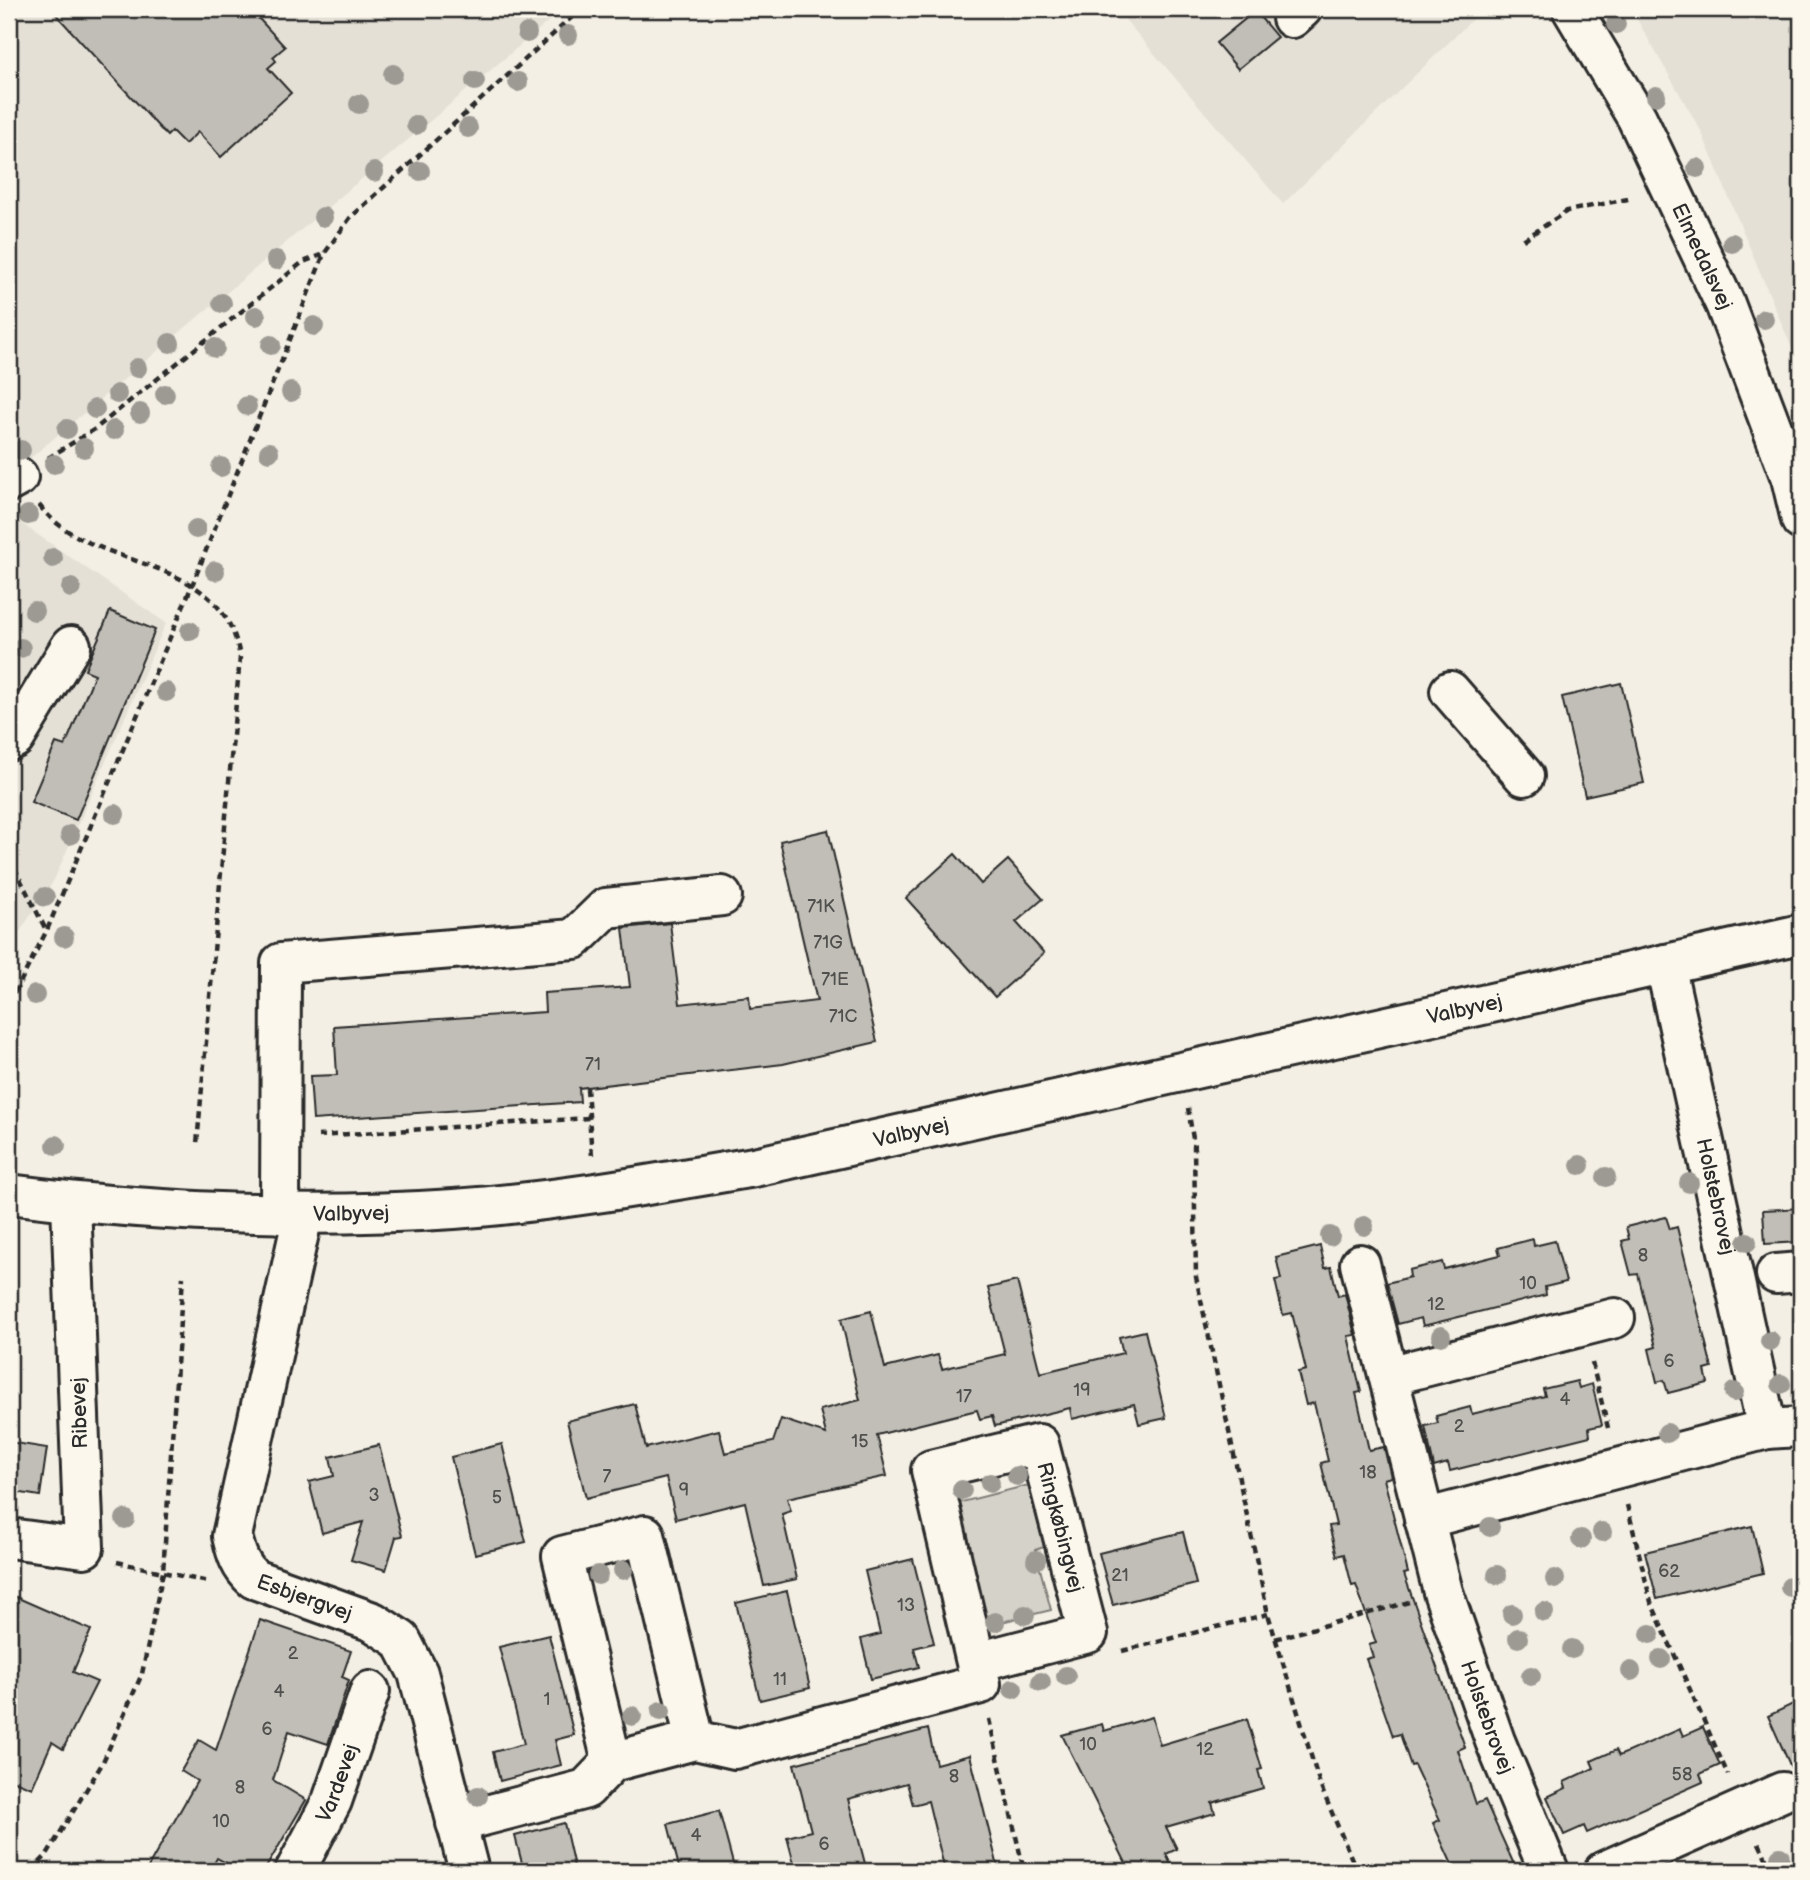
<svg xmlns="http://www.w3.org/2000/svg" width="1810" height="1880" viewBox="0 0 1810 1880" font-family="'Balsamiq Sans',sans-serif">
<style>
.built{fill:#e4e0d6}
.green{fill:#d5d2c9;stroke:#807e7a;stroke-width:2}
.building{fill:#c0beb6;stroke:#2b2b2b;stroke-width:2}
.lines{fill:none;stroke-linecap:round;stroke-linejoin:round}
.minor-casing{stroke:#2b2b2b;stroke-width:44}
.path{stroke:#2b2b2b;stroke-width:4.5;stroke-dasharray:7 5;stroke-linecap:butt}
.minor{stroke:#fbf7ec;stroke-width:38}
.tree{fill:#9d9a94}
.labels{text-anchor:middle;stroke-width:5;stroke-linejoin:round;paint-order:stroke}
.number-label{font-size:18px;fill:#50504e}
.street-label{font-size:21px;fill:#2b2b2b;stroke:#fbf7ec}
</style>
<rect width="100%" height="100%" fill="#f3efe4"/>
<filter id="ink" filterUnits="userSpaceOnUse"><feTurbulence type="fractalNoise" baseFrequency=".0143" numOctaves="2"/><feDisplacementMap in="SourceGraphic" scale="14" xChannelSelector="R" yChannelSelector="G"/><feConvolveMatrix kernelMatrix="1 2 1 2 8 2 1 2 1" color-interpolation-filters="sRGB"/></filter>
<g filter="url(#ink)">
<!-- built -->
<g class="built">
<polygon points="9,9 563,9 27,461 9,508"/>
<polygon points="1116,9 1483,9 1283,204"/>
<polygon points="1631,9 1801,9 1801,370 1701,131"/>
<polygon points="9,515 166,623 54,880 9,948"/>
</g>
<!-- green -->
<polygon class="green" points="1029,1485 1044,1547 1035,1550 1051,1610 985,1626 954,1504"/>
<!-- building -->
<g class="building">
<polygon points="51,9 250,9 285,47 273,57 276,61 268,68 291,93 221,157 198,132 185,144 172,131 167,136"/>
<polygon points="1255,11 1277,37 1238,69 1216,43"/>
<polygon points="110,611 155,630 76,820 31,802 56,743 65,746 95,674 85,670"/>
<polygon points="1621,683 1644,783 1585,796 1562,697"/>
<polygon points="828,830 877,1042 783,1064 579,1088 580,1102 313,1120 310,1076 337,1075 334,1026 545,1012 544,993 630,987 623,928 670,923 680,1004 749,996 750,1009 817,1001 780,841"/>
<polygon points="955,854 981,884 1008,860 1043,899 1016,922 1044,953 995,997 906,898"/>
<polygon points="1801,1208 1801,1242 1765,1244 1763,1210"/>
<polygon points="1666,1217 1670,1229 1677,1227 1712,1368 1705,1370 1708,1383 1668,1393 1664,1380 1657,1382 1649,1349 1656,1347 1638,1274 1631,1275 1622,1241 1629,1239 1626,1227"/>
<polygon points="1533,1239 1534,1246 1555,1241 1566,1282 1545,1287 1546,1295 1423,1326 1421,1318 1398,1324 1387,1283 1410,1277 1409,1270 1442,1262 1444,1269 1500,1255 1498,1248"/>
<polygon points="1320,1246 1325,1268 1331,1267 1338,1296 1345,1294 1355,1335 1348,1336 1361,1392 1356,1393 1369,1450 1384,1447 1391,1477 1384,1479 1408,1573 1404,1574 1465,1747 1458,1750 1476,1804 1485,1800 1517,1871 1455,1871 1433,1823 1440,1820 1414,1765 1411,1766 1400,1734 1393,1736 1366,1659 1373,1657 1369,1645 1376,1643 1356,1585 1352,1586 1344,1554 1337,1556 1329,1526 1336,1525 1321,1463 1328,1461 1314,1403 1306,1405 1298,1372 1306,1370 1292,1313 1283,1315 1275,1280 1281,1279 1276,1257"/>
<polygon points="1017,1281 1040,1373 1123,1353 1119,1337 1145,1331 1166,1418 1139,1424 1134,1404 1072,1419 1070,1408 995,1426 992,1416 980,1419 977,1410 877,1435 887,1476 787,1498 791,1511 782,1514 797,1579 764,1586 745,1502 676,1519 666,1478 586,1498 567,1421 635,1404 646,1448 719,1430 725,1453 773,1442 781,1419 826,1434 820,1410 860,1400 841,1319 871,1311 885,1368 938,1355 942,1369 1005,1354 988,1288"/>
<polygon points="1577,1381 1579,1388 1592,1384 1602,1425 1589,1428 1590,1436 1450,1471 1448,1463 1434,1467 1425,1426 1438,1423 1436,1416 1470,1407 1472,1414 1545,1396 1543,1389"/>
<polygon points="9,1442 47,1448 40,1496 9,1491"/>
<polygon points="502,1444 526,1542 475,1554 451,1457"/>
<polygon points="379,1445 402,1536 396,1537 386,1570 351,1560 363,1522 322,1533 309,1482 334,1476 330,1457"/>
<polygon points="1752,1526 1763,1573 1657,1599 1645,1552"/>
<polygon points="1183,1532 1196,1584 1113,1605 1099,1553"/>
<polygon points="913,1559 934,1643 914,1648 919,1667 871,1679 861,1639 880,1634 865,1571"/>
<polygon points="787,1591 810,1688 760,1700 736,1603"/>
<polygon points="9,1594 91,1630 73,1672 97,1682 63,1749 52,1742 32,1788 9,1779"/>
<polygon points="260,1620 351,1651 342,1677 349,1680 328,1744 289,1731 273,1780 306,1800 264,1871 241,1871 217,1858 210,1871 146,1871 197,1781 181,1771 199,1740 216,1750"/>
<polygon points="549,1635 574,1735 555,1740 561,1765 500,1781 493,1752 524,1744 499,1647"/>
<polygon points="1801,1700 1801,1782 1794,1774 1768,1716"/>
<polygon points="1152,1717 1160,1745 1247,1719 1262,1769 1258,1770 1263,1788 1212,1803 1215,1813 1166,1827 1177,1849 1166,1854 1174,1871 1130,1871 1062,1735 1102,1724 1104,1731"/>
<polygon points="1703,1727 1720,1765 1700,1774 1703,1782 1587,1833 1584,1826 1564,1835 1547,1797 1566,1788 1564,1782 1594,1768 1591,1761 1616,1750 1619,1756 1680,1729 1683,1736"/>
<polygon points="928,1729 936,1764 970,1755 999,1871 945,1871 928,1801 913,1805 907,1783 848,1799 867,1871 796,1871 787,1837 811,1831 794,1764"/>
<polygon points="719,1811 735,1871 680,1871 668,1824"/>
<polygon points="564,1823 575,1871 535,1871 534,1865 523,1867 515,1836"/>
</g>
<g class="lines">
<!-- minor casing -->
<g class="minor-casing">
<g id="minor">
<path id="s1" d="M1572,9L1637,118L1725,304L1791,478L1801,520"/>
<polyline points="1292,18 1302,9"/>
<polyline points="9,482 18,477"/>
<polyline points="1450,691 1524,776"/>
<polyline points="9,741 15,738 71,646"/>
<path id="s2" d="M1665,964L1767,1429L1801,1427"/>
<path id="s3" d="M9,1194C157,1213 305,1219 454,1209C555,1202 654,1184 754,1167L1801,934"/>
<polyline points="280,1214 281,963 574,939 606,908 722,896"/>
<path id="s4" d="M303,1215L232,1536C236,1553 240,1567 254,1579L373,1622L401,1640L418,1673L469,1871"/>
<path id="s5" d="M1360,1264L1443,1592L1495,1741L1549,1871"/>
<polyline points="1776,1274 1801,1272"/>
<polyline points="1389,1376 1615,1318"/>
<polyline points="1424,1519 1767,1429"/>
<polyline points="9,1538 84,1548 71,1202"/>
<polyline points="612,1762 562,1556 645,1535 695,1740"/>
<path id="s6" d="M456,1823L586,1789L612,1762L695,1740L735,1749L981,1684L931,1470L1039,1444L1088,1633L977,1662"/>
<path id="s7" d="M295,1871L332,1801L370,1691"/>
<polyline points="1604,1871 1782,1792"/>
</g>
</g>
<!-- path -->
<g class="path">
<polyline points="1523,240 1567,211 1633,198"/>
<polyline points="48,458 95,429 303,262 324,254"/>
<path d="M39,505C94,576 222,549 240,657L197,1144"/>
<polyline points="9,857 46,930"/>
<polyline points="9,1004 47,930 193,583 324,254 350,218 581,9"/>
<polyline points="587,1088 592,1156"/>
<polyline points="1188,1108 1194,1145 1196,1277 1268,1614 1320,1785 1357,1871"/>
<polyline points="318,1136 589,1118"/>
<polyline points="1592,1363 1609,1432"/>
<polyline points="1627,1505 1651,1602 1728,1775"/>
<polyline points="117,1562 208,1582"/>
<polyline points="1275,1639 1409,1602"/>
<polyline points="1122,1651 1268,1614"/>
<polyline points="989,1719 1024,1871"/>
<polyline points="1759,1843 1772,1871"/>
<polyline points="31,1871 46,1856 102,1764 142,1674 163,1572 183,1277"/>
</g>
<!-- minor -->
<use href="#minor" class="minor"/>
</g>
<!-- trees -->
<g class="tree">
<circle cx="1616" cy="24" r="10"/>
<circle cx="527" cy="33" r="10"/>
<circle cx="568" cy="35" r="10"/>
<circle cx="393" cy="74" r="10"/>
<circle cx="475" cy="81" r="10"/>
<circle cx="518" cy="82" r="10"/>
<circle cx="1656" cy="96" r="10"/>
<circle cx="359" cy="104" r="10"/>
<circle cx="416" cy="125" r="10"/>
<circle cx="468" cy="128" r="10"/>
<circle cx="1697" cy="168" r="10"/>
<circle cx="420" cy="171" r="10"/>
<circle cx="374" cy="172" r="10"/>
<circle cx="323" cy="217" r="10"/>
<circle cx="1732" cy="243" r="10"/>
<circle cx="276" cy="260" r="10"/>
<circle cx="222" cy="303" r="10"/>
<circle cx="256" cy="316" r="10"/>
<circle cx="1764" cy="319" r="10"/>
<circle cx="314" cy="326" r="10"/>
<circle cx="170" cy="343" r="10"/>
<circle cx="271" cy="345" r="10"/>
<circle cx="215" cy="348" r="10"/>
<circle cx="137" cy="368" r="10"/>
<circle cx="291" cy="392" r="10"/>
<circle cx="117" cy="394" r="10"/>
<circle cx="165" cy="394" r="10"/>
<circle cx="247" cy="406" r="10"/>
<circle cx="95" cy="409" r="10"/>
<circle cx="140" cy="413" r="10"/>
<circle cx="67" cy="429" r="10"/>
<circle cx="114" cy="430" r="10"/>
<circle cx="84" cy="448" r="10"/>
<circle cx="21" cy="450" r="10"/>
<circle cx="269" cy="452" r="10"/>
<circle cx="54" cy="464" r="10"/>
<circle cx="221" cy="467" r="10"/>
<circle cx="28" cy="515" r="10"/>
<circle cx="196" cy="529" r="10"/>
<circle cx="53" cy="558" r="10"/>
<circle cx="215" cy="571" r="10"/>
<circle cx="71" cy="588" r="10"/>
<circle cx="34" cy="611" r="10"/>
<circle cx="190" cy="631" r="10"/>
<circle cx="21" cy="648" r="10"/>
<circle cx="166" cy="692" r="10"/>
<circle cx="115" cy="814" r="10"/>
<circle cx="70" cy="835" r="10"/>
<circle cx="45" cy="897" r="10"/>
<circle cx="64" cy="937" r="10"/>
<circle cx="35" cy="995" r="10"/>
<circle cx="56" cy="1145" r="10"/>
<circle cx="1580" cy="1165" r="10"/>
<circle cx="1606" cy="1177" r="10"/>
<circle cx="1689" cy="1183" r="10"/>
<circle cx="1364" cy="1226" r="10"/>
<circle cx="1330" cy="1236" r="10"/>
<circle cx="1747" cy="1242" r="10"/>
<circle cx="1441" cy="1336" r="10"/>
<circle cx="1770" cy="1341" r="10"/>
<circle cx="1781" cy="1384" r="10"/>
<circle cx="1734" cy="1392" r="10"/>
<circle cx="1667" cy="1433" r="10"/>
<circle cx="1017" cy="1476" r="10"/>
<circle cx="990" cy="1483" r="10"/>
<circle cx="962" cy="1490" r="10"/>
<circle cx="125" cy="1519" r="10"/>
<circle cx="1490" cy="1527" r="10"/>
<circle cx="1602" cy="1532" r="10"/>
<circle cx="1581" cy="1539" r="10"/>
<circle cx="1036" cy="1560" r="10"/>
<circle cx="623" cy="1570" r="10"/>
<circle cx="598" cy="1575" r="10"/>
<circle cx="1497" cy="1575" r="10"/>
<circle cx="1555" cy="1579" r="10"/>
<circle cx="1790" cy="1587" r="10"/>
<circle cx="1544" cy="1612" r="10"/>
<circle cx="1512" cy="1614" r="10"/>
<circle cx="1025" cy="1615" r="10"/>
<circle cx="995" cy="1622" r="10"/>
<circle cx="1650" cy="1634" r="10"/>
<circle cx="1518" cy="1638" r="10"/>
<circle cx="1572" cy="1649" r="10"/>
<circle cx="1661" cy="1659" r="10"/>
<circle cx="1631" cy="1671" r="10"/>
<circle cx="1066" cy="1676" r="10"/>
<circle cx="1531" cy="1676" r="10"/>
<circle cx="1041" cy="1682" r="10"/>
<circle cx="1013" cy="1689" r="10"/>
<circle cx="661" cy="1711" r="10"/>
<circle cx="632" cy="1716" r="10"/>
<circle cx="478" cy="1796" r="10"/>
<circle cx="1780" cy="1857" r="10"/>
</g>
</g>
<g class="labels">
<!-- number labels -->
<g class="number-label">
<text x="821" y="912">71K</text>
<text x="828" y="948">71G</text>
<text x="835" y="985">71E</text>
<text x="843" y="1022">71C</text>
<text x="593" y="1070">71</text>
<text x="1643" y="1261">8</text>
<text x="1528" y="1289">10</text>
<text x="1436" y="1310">12</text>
<text x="1669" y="1367">6</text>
<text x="1082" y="1396">19</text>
<text x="964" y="1402">17</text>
<text x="1565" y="1405">4</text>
<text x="1459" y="1432">2</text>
<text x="860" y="1447">15</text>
<text x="1368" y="1478">18</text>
<text x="607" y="1482">7</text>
<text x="684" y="1496">9</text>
<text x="374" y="1501">3</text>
<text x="497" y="1503">5</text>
<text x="1669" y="1577">62</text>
<text x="1120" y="1581">21</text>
<text x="906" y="1611">13</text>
<text x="293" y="1659">2</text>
<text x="780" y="1685">11</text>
<text x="279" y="1697">4</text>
<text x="547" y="1705">1</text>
<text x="267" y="1735">6</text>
<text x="1088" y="1750">10</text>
<text x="1205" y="1755">12</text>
<text x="1682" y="1780">58</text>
<text x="954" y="1782">8</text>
<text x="240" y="1793">8</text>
<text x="221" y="1827">10</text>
<text x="696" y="1841">4</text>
<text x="824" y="1850">6</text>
</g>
<!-- street labels -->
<g class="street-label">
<text dy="7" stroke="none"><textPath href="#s1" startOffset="280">Elmedalsvej</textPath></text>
<text dy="7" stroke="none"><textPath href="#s3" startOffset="1477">Valbyvej</textPath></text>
<text dy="7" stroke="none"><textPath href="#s3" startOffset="910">Valbyvej</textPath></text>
<text dy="7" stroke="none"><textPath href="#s2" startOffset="238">Holstebrovej</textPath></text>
<text dy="7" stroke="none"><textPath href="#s3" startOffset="343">Valbyvej</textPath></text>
<text transform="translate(79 1413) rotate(-92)" y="7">Ribevej</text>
<text dy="7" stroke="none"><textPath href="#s6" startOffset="970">Ringkøbingvej</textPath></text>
<text dy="7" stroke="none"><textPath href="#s4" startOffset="432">Esbjergvej</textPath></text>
<text dy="7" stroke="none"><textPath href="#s5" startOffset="471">Holstebrovej</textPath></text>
<text dy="7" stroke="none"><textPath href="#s7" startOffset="98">Vardevej</textPath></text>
</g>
</g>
<!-- margin -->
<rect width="1810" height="1880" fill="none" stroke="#fbf7ec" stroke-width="35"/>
<rect x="18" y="18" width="1775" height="1845" fill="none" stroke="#2b2b2b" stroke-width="2.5" filter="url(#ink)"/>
</svg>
